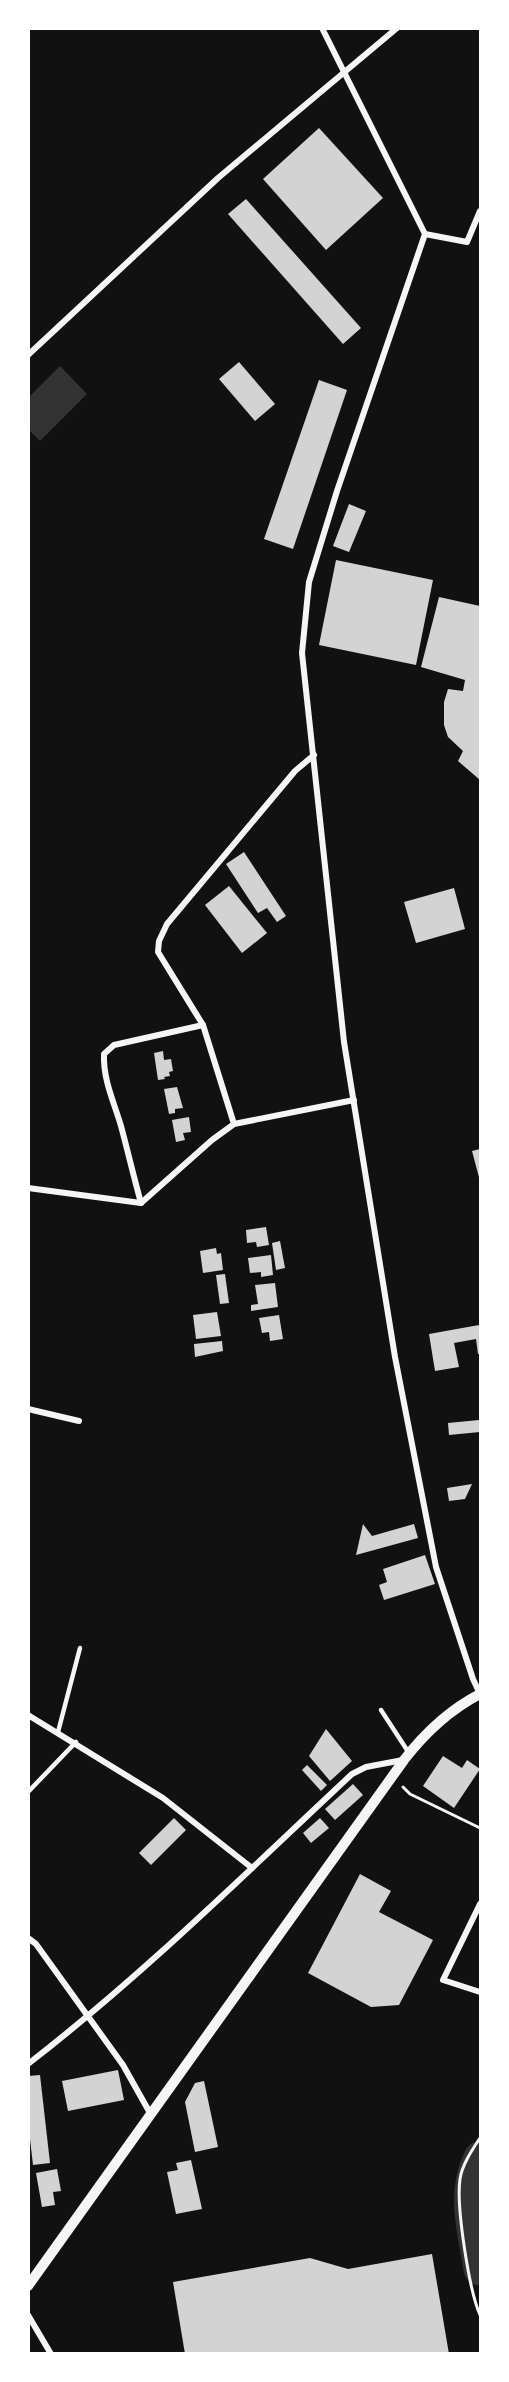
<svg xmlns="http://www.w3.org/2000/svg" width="509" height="2382" viewBox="0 0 509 2382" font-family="'Asap Condensed',sans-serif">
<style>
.water{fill:#333}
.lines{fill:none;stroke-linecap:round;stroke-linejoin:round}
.river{stroke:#333;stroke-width:33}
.building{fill:#d3d3d3}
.path{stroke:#f5f5f5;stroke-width:3}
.service{stroke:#f5f5f5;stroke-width:4.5}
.minor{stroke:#f5f5f5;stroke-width:6}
.tertiary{stroke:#f5f5f5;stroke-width:10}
</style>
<rect width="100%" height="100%" fill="#111"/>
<!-- water -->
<polygon class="water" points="60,366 87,394 40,441 29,430 29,397"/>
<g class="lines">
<!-- river -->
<path class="river" d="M480,2158C462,2194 474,2230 480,2269"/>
</g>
<!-- building -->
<g class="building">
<polygon points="319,128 383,198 326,250 263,179"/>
<polygon points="246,199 361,328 343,344 228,214"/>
<polygon points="239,362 275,404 255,421 219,379"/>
<polygon points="319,380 347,390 293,549 264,539"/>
<polygon points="349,504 366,511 349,552 333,546"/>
<polygon points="336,560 433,580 416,665 319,645"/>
<polygon points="439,597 480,606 480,780 458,761 463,751 448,737 444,725 444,702 448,689 463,691 465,680 421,667"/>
<polygon points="244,852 286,916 277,922 267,908 258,913 226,864"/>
<polygon points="229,886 267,933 242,953 205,905"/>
<polygon points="454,888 465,929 416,943 404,902"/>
<polygon points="163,1051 164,1060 171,1059 173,1071 169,1072 170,1076 164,1077 165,1079 158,1080 154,1053"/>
<polygon points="177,1087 183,1108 175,1109 175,1113 169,1114 164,1089"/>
<polygon points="189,1117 191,1132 183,1133 185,1140 176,1142 172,1120"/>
<polygon points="480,1149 480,1181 472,1151"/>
<polygon points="266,1227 269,1245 257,1247 256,1242 247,1243 246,1230"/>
<polygon points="280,1241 285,1268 276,1270 272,1243"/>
<polygon points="216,1248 217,1254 221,1253 223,1270 203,1273 200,1251"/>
<polygon points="271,1255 273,1275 261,1277 261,1272 250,1273 248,1258"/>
<polygon points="225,1274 229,1303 220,1304 216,1275"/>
<polygon points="275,1283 278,1307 251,1311 251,1305 258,1304 255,1285"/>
<polygon points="217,1312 221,1336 196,1339 193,1315"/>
<polygon points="279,1315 283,1339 270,1341 269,1332 262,1333 259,1318"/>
<polygon points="479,1325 480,1354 478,1354 476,1339 454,1343 459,1367 435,1371 429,1334"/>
<polygon points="222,1341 223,1351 195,1357 194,1344"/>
<polygon points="479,1420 480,1432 449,1435 448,1423"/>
<polygon points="472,1484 465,1499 449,1501 447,1488"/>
<polygon points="363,1524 372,1536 414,1524 418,1538 356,1555"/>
<polygon points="425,1555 435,1584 384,1600 379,1585 387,1582 383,1569"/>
<polygon points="326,1729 352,1761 330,1781 309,1756"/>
<polygon points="443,1756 462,1768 467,1760 480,1769 454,1808 423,1786"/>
<polygon points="307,1765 327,1785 321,1791 302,1770"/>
<polygon points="353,1784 363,1795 335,1820 325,1809"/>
<polygon points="174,1818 186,1830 151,1865 139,1853"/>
<polygon points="320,1818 329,1828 311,1843 303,1833"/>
<polygon points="360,1874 391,1891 379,1912 433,1940 399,2005 371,2007 308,1973"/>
<polygon points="118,2070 124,2100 68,2111 62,2081"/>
<polygon points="40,2075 50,2163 33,2165 28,2122 28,2076"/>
<polygon points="204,2081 218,2147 195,2152 185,2102 195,2083"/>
<polygon points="191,2160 202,2209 176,2214 167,2172 178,2170 176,2163"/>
<polygon points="57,2169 61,2191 53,2192 55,2205 42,2207 36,2173"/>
<polygon points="432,2254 449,2354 185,2354 173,2282 310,2258 348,2269"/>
</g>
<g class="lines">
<!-- path -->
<g class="path">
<polyline points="403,1787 410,1794 480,1828"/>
<path d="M480,2138C472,2150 462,2165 460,2179C456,2206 469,2290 480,2315"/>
</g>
<!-- service -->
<g class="service">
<polyline points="381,1710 409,1753"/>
<polyline points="58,1732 80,1648"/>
<polyline points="28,1792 76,1742"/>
</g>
<!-- minor -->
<g class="minor">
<polyline points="322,28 425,234 337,491 309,582 302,653 344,1042 395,1357 436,1567 473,1679 480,1694"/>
<polyline points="425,234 467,242 480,211"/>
<polyline points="28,355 218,178 397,28"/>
<polyline points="234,1124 203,1025 158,952 159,941 167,924 295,771 314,755"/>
<polyline points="28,1188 141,1203 212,1140 234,1124 354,1100"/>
<path d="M141,1203C134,1178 128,1152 121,1126C114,1102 103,1080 104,1054L114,1045L203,1025"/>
<polyline points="28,1409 79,1421"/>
<polyline points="28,1715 163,1798 252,1868"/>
<polyline points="480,1904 443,1980 480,1992"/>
<polyline points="28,1938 36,1944 123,2065 150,2113"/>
<path d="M28,2064C143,1975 246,1873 352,1774L366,1767L403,1760"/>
<polyline points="28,2315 51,2354"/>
</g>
<!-- tertiary -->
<path class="tertiary" d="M28,2286L404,1760C424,1734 451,1709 480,1694"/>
</g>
<!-- border -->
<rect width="509" height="2382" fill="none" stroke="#ffffff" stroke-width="60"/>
</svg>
